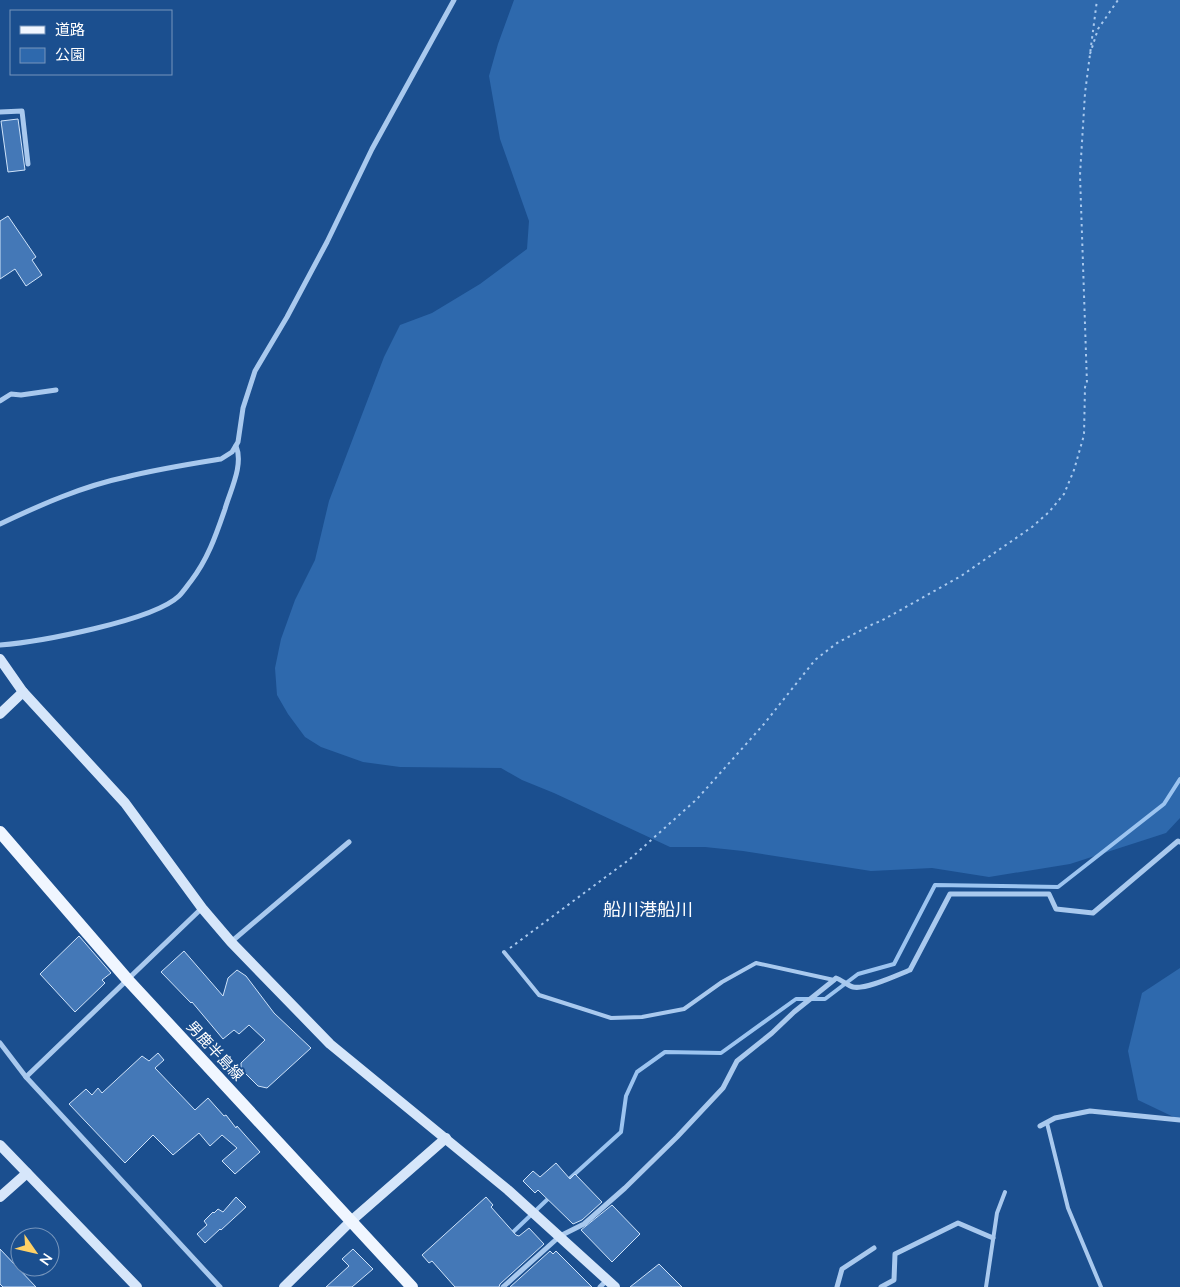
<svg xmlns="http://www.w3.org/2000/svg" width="1180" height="1287" viewBox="0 0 1180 1287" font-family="Lato,'Noto Sans JP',sans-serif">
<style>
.green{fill:#2e69ad}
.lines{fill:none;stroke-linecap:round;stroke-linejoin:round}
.stream{stroke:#9cc4f0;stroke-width:4}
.building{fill:#4478b7;stroke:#cfe3fa}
.path{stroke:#a9c9ee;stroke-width:2;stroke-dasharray:2.5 4;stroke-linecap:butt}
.lane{stroke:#a9c9ee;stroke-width:4}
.street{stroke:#a9c9ee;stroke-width:5}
.secondary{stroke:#d6e6fa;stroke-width:10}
.primary{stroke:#f0f6ff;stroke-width:12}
.labels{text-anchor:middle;stroke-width:4;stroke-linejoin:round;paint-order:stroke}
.street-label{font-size:15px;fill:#fff;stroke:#1b4f8f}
.quarter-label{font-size:18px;fill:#fff;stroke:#1b4f8f}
</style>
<rect width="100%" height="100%" fill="#1b4f8f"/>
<!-- green -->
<g class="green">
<polygon points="514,0 1180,0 1180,818 1166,833 1070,864 989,877 932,868 871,871 743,851 705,847 670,847 554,793 522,780 501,768 400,767 363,762 321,747 305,737 288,714 277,695 275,668 281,639 295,600 315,560 329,501 384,357 400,325 432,313 480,284 527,249 529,221 500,139 489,76 498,44"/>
<polygon points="1180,968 1180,1120 1138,1100 1128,1051 1142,993"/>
</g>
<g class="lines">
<!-- stream -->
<g class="stream">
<polyline points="567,1181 621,1132 626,1096 637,1072 665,1052 721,1053 796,999 825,999 858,974 894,964 935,885 1058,887 1164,804 1180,779"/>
<polyline points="511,1234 551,1196"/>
</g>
</g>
<!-- building -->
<g class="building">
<polygon points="18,119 25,170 8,172 1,121"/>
<polygon points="8,216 36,257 32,260 42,275 26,286 15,269 0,279 0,221"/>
<polygon points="79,936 111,973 102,980 105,983 75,1012 40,974"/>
<polygon points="184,951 223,996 228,978 237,970 246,976 274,1013 311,1048 267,1088 258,1086 241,1069 241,1063 265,1040 249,1025 239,1034 234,1030 223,1039 192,1002 191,1003 161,972"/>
<polygon points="158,1053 164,1060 155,1068 195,1110 208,1098 224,1116 226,1115 236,1128 237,1126 260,1152 235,1174 222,1161 237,1148 222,1135 210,1146 199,1133 173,1155 153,1135 125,1163 69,1104 86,1089 92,1095 98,1088 102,1093 142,1056 149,1061"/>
<polygon points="556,1163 570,1179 575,1174 602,1202 582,1220 573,1224 538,1190 535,1193 523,1181 533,1171 540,1177"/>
<polygon points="236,1197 246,1207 221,1230 220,1229 205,1243 197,1234 207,1225 204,1221 213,1212 214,1213 218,1209 223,1212"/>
<polygon points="486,1197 493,1205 491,1207 516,1235 519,1236 529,1228 544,1244 500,1284 499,1287 455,1287 432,1261 429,1263 422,1255"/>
<polygon points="612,1205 640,1234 612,1262 581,1230"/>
<polygon points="0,1249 36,1287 3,1287 0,1284"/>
<polygon points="353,1249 373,1269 352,1287 326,1287 349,1266 342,1259"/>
<polygon points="550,1251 553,1254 556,1251 592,1287 510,1287"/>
<polygon points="659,1264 682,1287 630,1287"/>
</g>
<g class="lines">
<!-- path -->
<g class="path">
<polyline points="1090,54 1098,29 1118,0"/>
<polyline points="510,948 630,859 697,799 764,724 815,660 837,643 873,624 881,621 961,576 1032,527 1049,512 1064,494 1074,470 1084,435 1085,387 1087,384 1080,175 1085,93 1097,0"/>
</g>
<!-- lane -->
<g class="lane">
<polyline points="504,952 539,995 611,1018 642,1017 684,1009 722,982 756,963 834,980"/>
<polyline points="1047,1123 1068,1208 1101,1287"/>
<polyline points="986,1287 997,1213 1005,1192"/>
</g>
<!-- street -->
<g class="street">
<polyline points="0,112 22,111 28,164"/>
<polyline points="0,401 11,394 21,395 56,390"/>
<path d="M0,524C40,505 83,486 126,477C158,469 190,464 221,459L232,452L238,442L243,408L255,371L287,317L327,242L372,149L454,0"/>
<path d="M0,645C38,642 153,621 179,596C183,592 187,586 191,581C208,559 216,535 225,509C230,491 244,465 236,446"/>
<polyline points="231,942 349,842"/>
<polyline points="0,1043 26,1077 220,1287"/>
<polyline points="26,1077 202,908"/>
<polyline points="1040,1126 1055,1118 1090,1111 1180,1120"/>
<path d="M503,1287L560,1236L584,1224L625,1188L677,1137L723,1088L737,1061L772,1033L794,1012L834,980L836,978C842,980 848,986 853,987C866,990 897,975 910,970L950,894H1049L1056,909L1093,913L1178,841L1180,842"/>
<polyline points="600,1287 607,1280"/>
<polyline points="837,1287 842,1269 874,1248"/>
<polyline points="881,1287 894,1280 895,1254 958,1223 993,1238"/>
</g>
<!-- secondary -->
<g class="secondary">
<polyline points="0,659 23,692 125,803 202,908 231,942 330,1044 508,1190 615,1287"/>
<polyline points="0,714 23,692"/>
<polyline points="0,1145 137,1287"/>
<polyline points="0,1197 27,1173"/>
<polyline points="284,1287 351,1221 446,1138"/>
</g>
<!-- primary -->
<polyline class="primary" points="0,832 127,979 412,1287"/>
</g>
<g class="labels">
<!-- street labels -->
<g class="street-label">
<text transform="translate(215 1051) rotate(47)" y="5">男鹿半島線</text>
</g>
<!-- quarter labels -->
<g class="quarter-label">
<text x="648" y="916">船川港船川</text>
</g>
</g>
<!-- legend -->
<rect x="10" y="10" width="162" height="65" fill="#1b4f8f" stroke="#7695bc"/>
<rect x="20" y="26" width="25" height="8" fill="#f0f6ff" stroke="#7695bc"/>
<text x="55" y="35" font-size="15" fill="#ffffff">道路</text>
<rect x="20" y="48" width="25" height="15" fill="#2e69ad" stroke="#7695bc"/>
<text x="55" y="60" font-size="15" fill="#ffffff">公園</text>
<!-- north arrow -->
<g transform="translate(35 1252) rotate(124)"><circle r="24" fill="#1b4f8f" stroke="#7695bc"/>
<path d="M0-4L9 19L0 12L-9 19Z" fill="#ffd166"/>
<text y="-8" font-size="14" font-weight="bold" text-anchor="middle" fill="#ffffff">N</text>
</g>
</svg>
